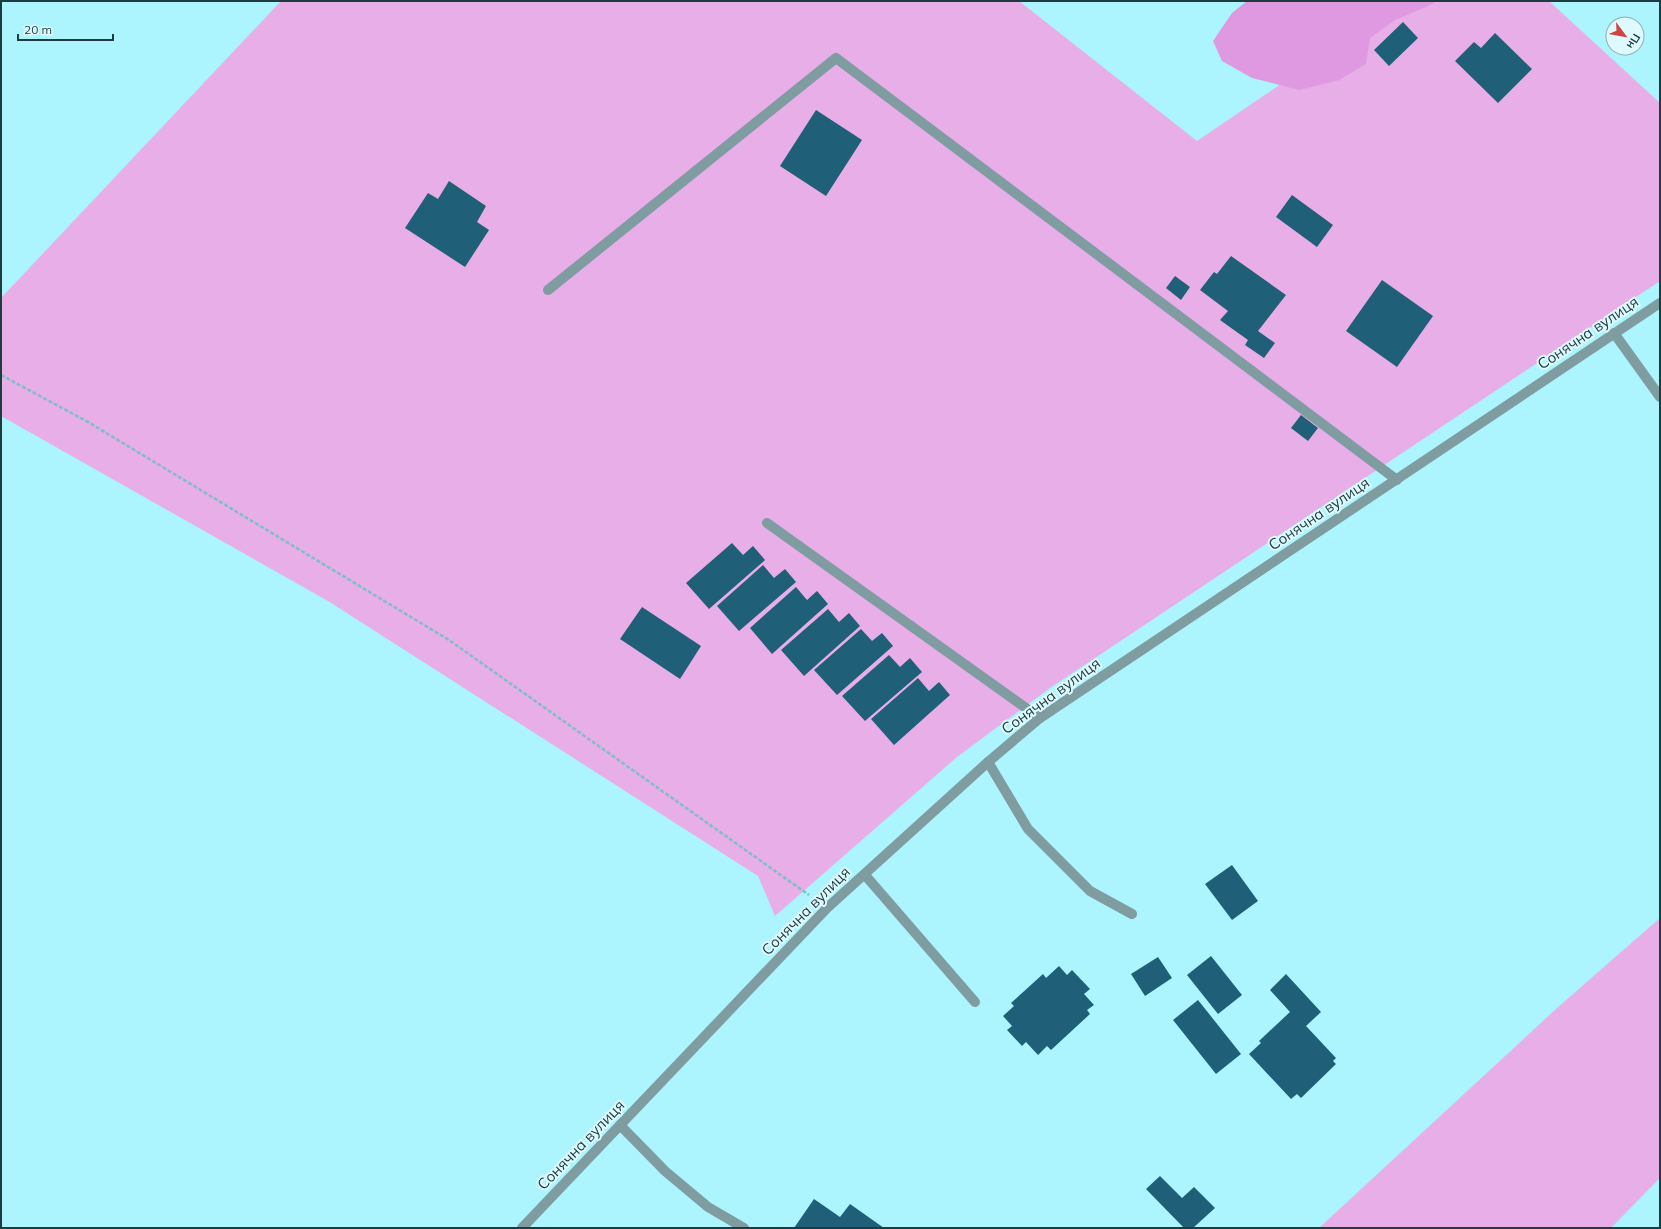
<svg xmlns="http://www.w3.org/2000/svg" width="1661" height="1229" viewBox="0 0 1661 1229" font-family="Mulish,sans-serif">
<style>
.green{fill:#e7aee8}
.forest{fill:#de99e0}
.building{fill:#1f5f77}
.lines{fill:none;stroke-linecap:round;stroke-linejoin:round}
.path{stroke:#81bdc5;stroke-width:2.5;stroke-dasharray:4 2;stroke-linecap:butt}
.minor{stroke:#7f9ca0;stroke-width:10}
.labels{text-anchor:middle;stroke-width:4;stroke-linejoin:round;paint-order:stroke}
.street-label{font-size:15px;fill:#1e3c40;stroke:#defafe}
</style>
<rect width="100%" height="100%" fill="#acf5ff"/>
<!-- green -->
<g class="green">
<polygon points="281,1 1019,1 1197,141 1403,1 1549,1 1660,103 1660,281 1050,688 957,757 775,916 758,876 328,601 1,416 1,298"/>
<polygon points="1660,918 1660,1178 1611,1228 1319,1228 1557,1008"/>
</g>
<!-- forest -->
<polygon class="forest" points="1247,1 1437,1 1428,6 1395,20 1370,38 1366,64 1339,80 1299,90 1252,78 1222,61 1213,41 1232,13"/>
<!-- building -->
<g class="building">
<polygon points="1403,22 1418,38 1389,66 1374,50"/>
<polygon points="1495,33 1532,69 1498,103 1455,61 1474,42 1481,48"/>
<polygon points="816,110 862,140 826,196 780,166"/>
<polygon points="449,181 486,206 477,222 489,230 465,267 405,228 428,193 438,199"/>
<polygon points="1292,195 1333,225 1317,247 1276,217"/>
<polygon points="1231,256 1286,295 1258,331 1275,343 1264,358 1245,345 1248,340 1220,320 1228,311 1200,290 1214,272 1217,274"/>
<polygon points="1175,276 1190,287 1181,300 1166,288"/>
<polygon points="1382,280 1433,316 1397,367 1346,331"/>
<polygon points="1301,415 1318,428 1308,441 1291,428"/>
<polygon points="732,543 743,555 753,546 765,560 709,609 686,583"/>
<polygon points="763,565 774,578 785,569 796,582 739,631 717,606"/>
<polygon points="796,587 807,600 817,591 828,604 772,654 750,628"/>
<polygon points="642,607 701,646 680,679 620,639"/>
<polygon points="828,609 839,622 849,613 860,626 804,676 781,650"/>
<polygon points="861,629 872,641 882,633 893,646 837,695 814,670"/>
<polygon points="889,655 900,667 910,658 922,672 865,721 842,696"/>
<polygon points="918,678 929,691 939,682 950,695 894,745 871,719"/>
<polygon points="1232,865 1258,901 1232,920 1205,884"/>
<polygon points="1211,956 1242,995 1218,1014 1187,975"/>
<polygon points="1158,957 1172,978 1145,996 1131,974"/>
<polygon points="1059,966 1067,975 1072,970 1090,989 1084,994 1094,1005 1087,1010 1090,1014 1051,1050 1047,1046 1038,1055 1026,1042 1022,1046 1007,1030 1012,1026 1003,1016 1014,1006 1011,1003 1043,974 1046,978"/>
<polygon points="1286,974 1321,1012 1306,1026 1336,1058 1333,1061 1336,1064 1301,1098 1297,1094 1291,1099 1249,1054 1261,1043 1259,1041 1290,1012 1270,990"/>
<polygon points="1198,1000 1241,1054 1216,1074 1173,1020"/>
<polygon points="1160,1176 1182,1198 1194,1187 1215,1208 1193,1228 1184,1228 1146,1189"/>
<polygon points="814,1199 840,1217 850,1204 884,1228 794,1228"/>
</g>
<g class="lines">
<!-- path -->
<polyline class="path" points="1,375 88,422 449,640 809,895"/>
<!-- minor -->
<g class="minor">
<polyline points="548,290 836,58 1397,480"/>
<polyline points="1614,333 1660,397"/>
<polyline points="767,523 1040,718"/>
<polyline points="988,762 1028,829 1090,891 1132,914"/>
<polyline points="865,875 975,1002"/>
<polyline points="620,1125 665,1171 708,1207 744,1228"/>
<polyline points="522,1228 827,908 988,762 1040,718 1660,303"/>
</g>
</g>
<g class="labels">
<!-- street labels -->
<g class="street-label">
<text transform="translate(1588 333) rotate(-34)" y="5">Сонячна вулиця</text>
<text transform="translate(1319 514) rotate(-34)" y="5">Сонячна вулиця</text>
<text transform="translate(1051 696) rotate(-36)" y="5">Сонячна вулиця</text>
<text transform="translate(806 911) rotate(-45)" y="5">Сонячна вулиця</text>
<text transform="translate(581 1145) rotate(-46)" y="5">Сонячна вулиця</text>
</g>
</g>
<!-- border -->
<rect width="1661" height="1229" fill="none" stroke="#1e3c40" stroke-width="4"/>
<!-- north arrow -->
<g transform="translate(1625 36) rotate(122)"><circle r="19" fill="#defafe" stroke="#91aeb2"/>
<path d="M0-3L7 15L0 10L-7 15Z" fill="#d1433e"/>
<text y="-6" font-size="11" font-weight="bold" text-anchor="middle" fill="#1e3c40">Пн</text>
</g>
<!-- scale -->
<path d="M18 34v6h95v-6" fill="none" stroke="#1e3c40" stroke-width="2"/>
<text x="24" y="34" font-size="12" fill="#1e3c40" stroke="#defafe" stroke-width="3" paint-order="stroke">20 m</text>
</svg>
